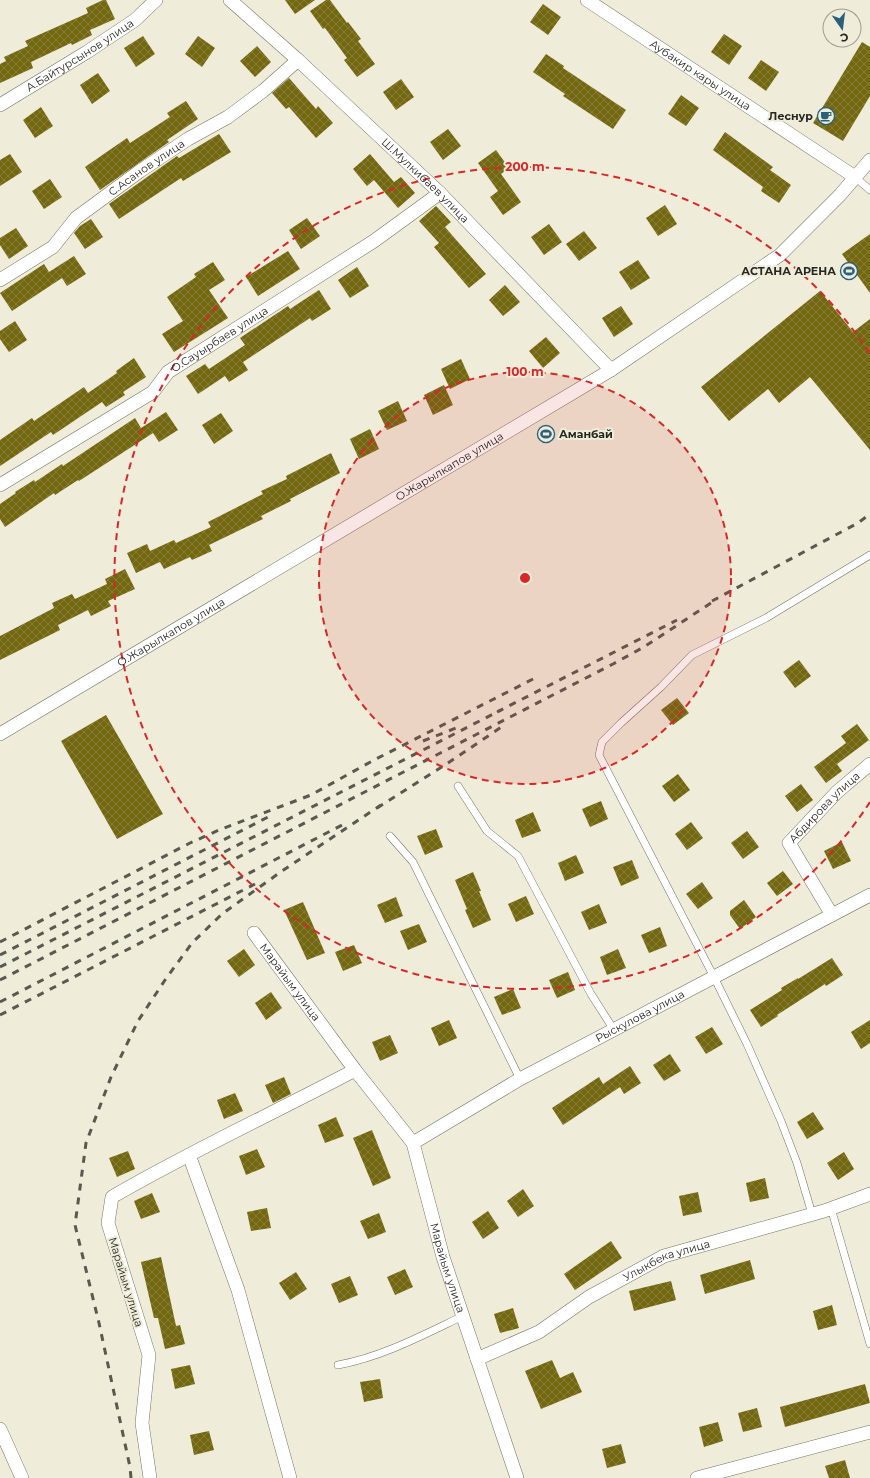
<svg xmlns="http://www.w3.org/2000/svg" width="870" height="1478" viewBox="0 0 870 1478" font-family="Montserrat,sans-serif">
<style>
.building{fill:url(#building-cross-hatch)}
.lines{fill:none;stroke-linecap:round;stroke-linejoin:round}
.lane-casing{stroke:#747262;stroke-width:8}
.street-casing{stroke:#747262;stroke-width:14}
.lane{stroke:#fff;stroke-width:7}
.street{stroke:#fff;stroke-width:13}
.rail{stroke:#5a5950;stroke-width:3;stroke-dasharray:7 7;stroke-linecap:butt}
.ring{fill:none;stroke:#d62828;stroke-width:2;stroke-dasharray:7 5}
.labels{text-anchor:middle;stroke-width:4;stroke-linejoin:round;paint-order:stroke}
.street-label{font-size:11px;fill:#272620;stroke:#efecda}
.poi-label{font-size:11px;font-weight:bold;fill:#272620;stroke:#efecda;text-anchor:end}
.centre{fill:#d62828;stroke:#efecda;stroke-width:2}
.ring-label{font-size:12px;text-anchor:middle;font-weight:bold;fill:#d62828;stroke:#efecda;stroke-width:4;stroke-linejoin:round;paint-order:stroke}
</style>
<defs>
<pattern id="building-cross-hatch" width="8" height="8" patternUnits="userSpaceOnUse"><rect width="8" height="8" fill="#73670f"/><path d="M0 0l8 8M0 8l8-8" fill="none" stroke="#867d3a"/></pattern>
</defs>
<rect width="100%" height="100%" fill="#efecda"/>
<!-- building -->
<g class="building">
<polygon points="103,0 106,0 115,19 90,30 92,35 72,45 71,43 31,62 33,68 0,83 0,64 6,61 4,57 28,46 25,41 88,13 86,8"/>
<polygon points="285,0 315,0 295,14"/>
<polygon points="326,0 330,0 347,23 348,22 361,39 358,41 375,64 357,77 344,60 347,58 325,28 323,29 310,11"/>
<polygon points="543,4 561,17 548,35 530,22"/>
<polygon points="724,34 742,46 729,65 711,52"/>
<polygon points="143,36 155,54 136,67 124,48"/>
<polygon points="198,36 215,48 202,67 185,54"/>
<polygon points="862,42 870,47 870,96 843,141 813,123"/>
<polygon points="257,46 271,62 255,77 240,61"/>
<polygon points="546,54 564,66 563,68 626,110 613,129 563,96 565,94 533,72"/>
<polygon points="761,60 779,72 766,91 748,78"/>
<polygon points="98,73 110,91 92,104 80,85"/>
<polygon points="289,78 316,109 318,106 333,123 316,138 289,107 286,109 272,93"/>
<polygon points="401,79 414,97 396,110 383,92"/>
<polygon points="681,95 699,108 686,126 668,114"/>
<polygon points="186,101 198,119 167,140 169,142 100,190 85,167 127,138 130,143 170,117 167,113"/>
<polygon points="41,107 53,126 35,138 23,120"/>
<polygon points="448,129 461,146 443,160 430,142"/>
<polygon points="725,132 773,167 770,170 791,185 779,203 761,191 763,187 713,150"/>
<polygon points="219,134 231,152 183,181 181,178 119,219 109,204 177,156 179,158"/>
<polygon points="496,150 509,168 501,174 521,202 503,215 490,197 498,191 478,163"/>
<polygon points="10,154 22,172 0,186 0,160"/>
<polygon points="370,154 394,182 401,177 415,193 398,208 374,180 367,186 353,169"/>
<polygon points="50,179 62,197 44,209 32,191"/>
<polygon points="665,205 677,224 658,236 646,218"/>
<polygon points="436,206 451,222 445,227 486,274 469,288 434,247 439,243 419,221"/>
<polygon points="307,218 320,236 301,249 289,230"/>
<polygon points="91,219 103,237 85,249 74,233 80,226"/>
<polygon points="549,224 562,242 544,255 531,237"/>
<polygon points="16,228 28,246 9,259 0,245 0,238"/>
<polygon points="584,231 597,248 579,261 566,244"/>
<polygon points="870,234 870,293 842,254"/>
<polygon points="288,251 300,269 258,296 246,277"/>
<polygon points="74,256 86,274 67,286 62,278 12,311 0,293 44,264 49,272"/>
<polygon points="638,260 650,278 631,290 619,272"/>
<polygon points="213,262 225,280 209,290 228,318 174,352 162,334 183,321 167,297 196,277 194,274"/>
<polygon points="357,267 369,286 350,298 338,280"/>
<polygon points="505,285 520,302 503,316 489,300"/>
<polygon points="319,290 331,309 312,321 310,318 243,362 248,370 229,382 225,376 198,394 186,376 205,364 209,369 245,345 240,338 288,306 290,309"/>
<polygon points="820,291 853,332 870,319 870,450 810,377 779,403 768,389 729,421 701,387"/>
<polygon points="621,306 633,324 614,337 602,318"/>
<polygon points="15,321 27,340 9,352 0,339 0,331"/>
<polygon points="546,337 560,353 543,368 529,351"/>
<polygon points="134,358 146,377 123,392 125,395 106,407 102,402 53,435 51,432 0,466 0,440 32,418 34,421 84,387 88,393 117,373 116,371"/>
<polygon points="461,359 470,379 450,389 441,369"/>
<polygon points="444,385 453,405 433,415 424,395"/>
<polygon points="398,401 407,421 387,430 378,411"/>
<polygon points="166,412 178,430 159,442 153,433 79,481 78,480 55,495 54,493 5,527 0,519 0,504 16,493 15,492 34,480 35,482 62,464 63,466 135,418 141,428"/>
<polygon points="221,413 233,431 214,444 202,425"/>
<polygon points="370,429 379,449 359,459 350,439"/>
<polygon points="331,453 340,473 290,499 291,501 261,516 263,519 209,545 212,551 192,560 190,557 164,569 160,562 136,573 127,553 147,544 150,551 174,540 176,543 211,527 208,522 263,494 261,491 287,479 286,476"/>
<polygon points="125,569 135,589 108,601 111,606 91,616 88,610 58,625 60,630 0,660 0,636 54,608 52,603 72,594 75,599 107,584 105,579"/>
<polygon points="799,660 811,676 795,688 783,672"/>
<polygon points="677,698 689,713 673,725 661,710"/>
<polygon points="106,715 163,814 117,839 61,741"/>
<polygon points="857,724 869,740 837,764 842,771 826,783 814,767 846,743 841,736"/>
<polygon points="678,774 690,790 674,802 662,786"/>
<polygon points="801,784 813,800 797,812 785,796"/>
<polygon points="601,801 608,819 590,827 582,809"/>
<polygon points="533,812 541,831 522,838 515,820"/>
<polygon points="691,822 703,838 687,850 675,834"/>
<polygon points="436,829 443,847 425,855 417,836"/>
<polygon points="747,831 759,847 743,859 731,843"/>
<polygon points="842,842 851,861 833,869 824,851"/>
<polygon points="576,855 584,873 565,881 558,863"/>
<polygon points="632,860 639,878 621,886 613,867"/>
<polygon points="783,871 793,884 777,896 767,883"/>
<polygon points="473,872 481,891 479,891 491,920 473,928 465,910 467,909 455,880"/>
<polygon points="702,882 713,898 698,909 686,894"/>
<polygon points="526,896 534,914 516,922 508,904"/>
<polygon points="396,897 403,916 385,923 377,905"/>
<polygon points="744,900 756,917 740,929 730,915 730,911"/>
<polygon points="303,902 325,953 307,960 284,910"/>
<polygon points="599,904 607,923 589,930 581,912"/>
<polygon points="419,924 427,942 408,950 400,931"/>
<polygon points="660,927 667,946 649,953 641,935"/>
<polygon points="354,945 362,963 343,971 335,952"/>
<polygon points="244,949 255,965 239,977 227,961"/>
<polygon points="618,949 626,968 607,975 600,957"/>
<polygon points="832,958 843,975 826,986 825,984 777,1015 778,1016 761,1027 750,1010 782,990 781,988 798,978 798,979"/>
<polygon points="568,972 575,990 557,998 549,980"/>
<polygon points="513,989 521,1008 502,1015 494,997"/>
<polygon points="271,992 282,1008 266,1020 255,1003"/>
<polygon points="449,1020 457,1038 439,1046 431,1028"/>
<polygon points="870,1020 870,1043 861,1049 851,1032"/>
<polygon points="712,1027 723,1044 706,1054 695,1037"/>
<polygon points="390,1035 398,1053 380,1061 372,1042"/>
<polygon points="670,1054 681,1071 664,1081 653,1065"/>
<polygon points="630,1066 641,1083 624,1094 620,1087 563,1125 552,1108 599,1077 603,1084"/>
<polygon points="284,1077 291,1094 273,1103 265,1085"/>
<polygon points="235,1093 243,1111 224,1119 217,1100"/>
<polygon points="813,1112 824,1129 807,1139 797,1122"/>
<polygon points="336,1117 344,1136 325,1143 318,1125"/>
<polygon points="372,1130 391,1178 373,1186 353,1138"/>
<polygon points="257,1149 265,1167 246,1175 239,1156"/>
<polygon points="128,1151 135,1169 117,1177 109,1158"/>
<polygon points="844,1152 854,1169 838,1180 827,1163"/>
<polygon points="765,1178 769,1198 750,1202 746,1183"/>
<polygon points="523,1189 534,1206 518,1217 507,1201"/>
<polygon points="698,1192 702,1212 683,1216 679,1196"/>
<polygon points="152,1193 160,1212 141,1219 134,1201"/>
<polygon points="267,1208 271,1228 251,1231 247,1212"/>
<polygon points="488,1211 499,1228 483,1239 472,1222"/>
<polygon points="379,1213 386,1232 368,1239 360,1221"/>
<polygon points="611,1241 622,1258 575,1290 564,1274"/>
<polygon points="161,1257 176,1326 180,1325 185,1344 165,1349 158,1318 154,1318 141,1262"/>
<polygon points="750,1260 755,1279 705,1294 700,1275"/>
<polygon points="405,1269 413,1287 395,1295 387,1277"/>
<polygon points="296,1272 307,1289 290,1300 279,1283"/>
<polygon points="350,1276 358,1295 339,1303 331,1284"/>
<polygon points="671,1281 676,1300 634,1311 629,1291"/>
<polygon points="832,1305 837,1325 818,1330 813,1311"/>
<polygon points="513,1308 519,1328 500,1333 494,1314"/>
<polygon points="552,1360 560,1378 573,1372 582,1392 541,1409 525,1371"/>
<polygon points="190,1365 195,1384 175,1389 171,1369"/>
<polygon points="380,1379 383,1398 364,1402 360,1382"/>
<polygon points="865,1384 870,1403 785,1427 780,1407"/>
<polygon points="757,1408 762,1427 743,1432 738,1413"/>
<polygon points="718,1422 723,1441 704,1447 699,1427"/>
<polygon points="209,1431 214,1450 194,1455 190,1435"/>
<polygon points="621,1444 626,1463 607,1468 602,1449"/>
<polygon points="845,1460 850,1478 829,1478 825,1466"/>
</g>
<g class="lines">
<!-- lane casing -->
<g class="lane-casing">
<g id="lane">
<polyline points="855,177 870,190"/>
<polyline points="458,786 487,831 518,856 591,994 614,1030"/>
<polyline points="390,836 413,862 520,1079"/>
<polyline points="831,1208 870,1344"/>
<polyline points="812,1214 797,1163 781,1121 747,1044 714,977 599,755 602,742 621,723 661,687 692,655 766,618 870,555"/>
<path d="M338,1365C382,1357 423,1335 463,1316"/>
</g>
</g>
<!-- street casing -->
<g class="street-casing">
<g id="street">
<path id="s1" d="M230,0L298,60L440,193L611,370"/>
<path id="s2" d="M587,0L855,177"/>
<path id="s3" d="M0,105L87,52L135,20L156,0"/>
<path id="s4" d="M0,280L53,247L76,218L140,171L188,139L228,117L263,91L298,60"/>
<path id="s5" d="M0,485L153,392L168,372L374,241L440,193"/>
<path id="s6" d="M0,734L611,370L780,255L840,195L870,160"/>
<path id="s7" d="M832,915L789,843L837,792L870,764"/>
<path id="s8" d="M254,933L355,1070L413,1143L443,1257L517,1478"/>
<path id="s9" d="M413,1143L520,1079L870,895"/>
<polyline points="189,1155 238,1290 290,1478"/>
<path id="s10" d="M477,1359L539,1332L589,1297L664,1256L824,1211L870,1194"/>
<polyline points="0,1429 22,1478"/>
<path d="M150,1478L142,1423L149,1355L108,1223L112,1197C191,1151 274,1113 355,1070"/>
<polyline points="697,1478 870,1432"/>
</g>
</g>
<!-- lane -->
<use href="#lane" class="lane"/>
<!-- street -->
<use href="#street" class="street"/>
<!-- rail -->
<g class="rail">
<polyline points="712,601 858,523 870,514"/>
<polyline points="497,712 677,620"/>
<polyline points="423,741 456,728"/>
<polyline points="377,808 445,765 503,726"/>
<polyline points="0,942 190,843 219,830 311,795 374,760 539,676"/>
<polyline points="0,955 270,816"/>
<polyline points="0,967 501,710"/>
<polyline points="0,980 613,664 644,647 717,599"/>
<polyline points="0,1002 346,823"/>
<polyline points="0,1015 255,884"/>
<polyline points="131,1478 130,1467 99,1323 75,1225 86,1143 111,1077 138,1021 165,980 192,943 222,914 282,871 381,805"/>
</g>
</g>
<!-- distance rings -->
<circle cx="525" cy="578" r="206" fill="#d62828" fill-opacity=".12"/>
<g class="ring">
<circle cx="525" cy="578" r="206"/>
<path d="M870 802A411 411 0 1 1 870 354"/>
</g>
<!-- icons -->
<defs>
<g id="cafe-ring" transform="scale(0.9)"><circle r="9.5" fill="#efecda" stroke="#29617b" stroke-width="1.5"/><path d="M-5.5-4.5H6V0H3Q3 3.5 0 3.5H-2.5Q-5.5 3.5-5.5 0ZM3-3.2v2h1.7v-2ZM-6 4.5H4V6H-6Z" fill="#29617b"/></g>
<g id="stadium-ring" transform="scale(0.9)"><circle r="9.5" fill="#efecda" stroke="#29617b" stroke-width="1.5"/><path d="M0-5a6.5 5 0 1 0 0 10a6.5 5 0 1 0 0-10ZM-3.5-1.8h7v3.6h-7Z" fill="#29617b"/></g>
</defs>
<g fill-rule="evenodd">
<use href="#cafe-ring" x="826" y="116"/>
<use href="#stadium-ring" x="849" y="271"/>
<use href="#stadium-ring" x="546" y="434"/>
</g>
<g class="labels">
<!-- street labels -->
<g class="street-label">
<text dy="4" stroke="none"><textPath href="#s3" startOffset="94">А.Байтурсынов улица</textPath></text>
<text dy="4" stroke="none"><textPath href="#s2" startOffset="136">Аубакир кары улица</textPath></text>
<text dy="4" stroke="none"><textPath href="#s4" startOffset="186">С.Асанов улица</textPath></text>
<text dy="4" stroke="none"><textPath href="#s1" startOffset="266">Ш.Мулкибаев улица</textPath></text>
<text dy="4" stroke="none"><textPath href="#s5" startOffset="265">О.Сауырбаев улица</textPath></text>
<text dy="4" stroke="none"><textPath href="#s6" startOffset="523">О.Жарылкапов улица</textPath></text>
<text dy="4" stroke="none"><textPath href="#s6" startOffset="199">О.Жарылкапов улица</textPath></text>
<text dy="4" stroke="none"><textPath href="#s7" startOffset="134">Абдирова улица</textPath></text>
<text dy="4" stroke="none"><textPath href="#s8" startOffset="61">Марайым улица</textPath></text>
<text dy="4" stroke="none"><textPath href="#s9" startOffset="260">Рыскулова улица</textPath></text>
<text dy="4" stroke="none"><textPath href="#s10" startOffset="215">Улыкбека улица</textPath></text>
<text dy="4" stroke="none"><textPath href="#s8" startOffset="393">Марайым улица</textPath></text>
<text transform="translate(126 1282) rotate(73)" y="4">Марайым улица</text>
</g>
<!-- poi labels -->
<g class="poi-label">
<text x="813" y="120">Леснур</text>
<text x="836" y="275">АСТАНА АРЕНА</text>
<text x="559" y="438" text-anchor="start">Аманбай</text>
</g>
</g>
<circle cx="525" cy="578" r="6" class="centre"/>
<g class="ring-label">
<text x="525" y="171">200 m</text>
<text x="525" y="376">100 m</text>
</g>
<!-- north arrow -->
<g transform="translate(842 28) rotate(166)"><circle r="19" fill="#efecda" stroke="#9f9d90"/>
<path d="M0-3L7 15L0 10L-7 15Z" fill="#29617b"/>
<text y="-6" font-size="11" font-weight="bold" text-anchor="middle" fill="#272620">С</text>
</g>
</svg>
